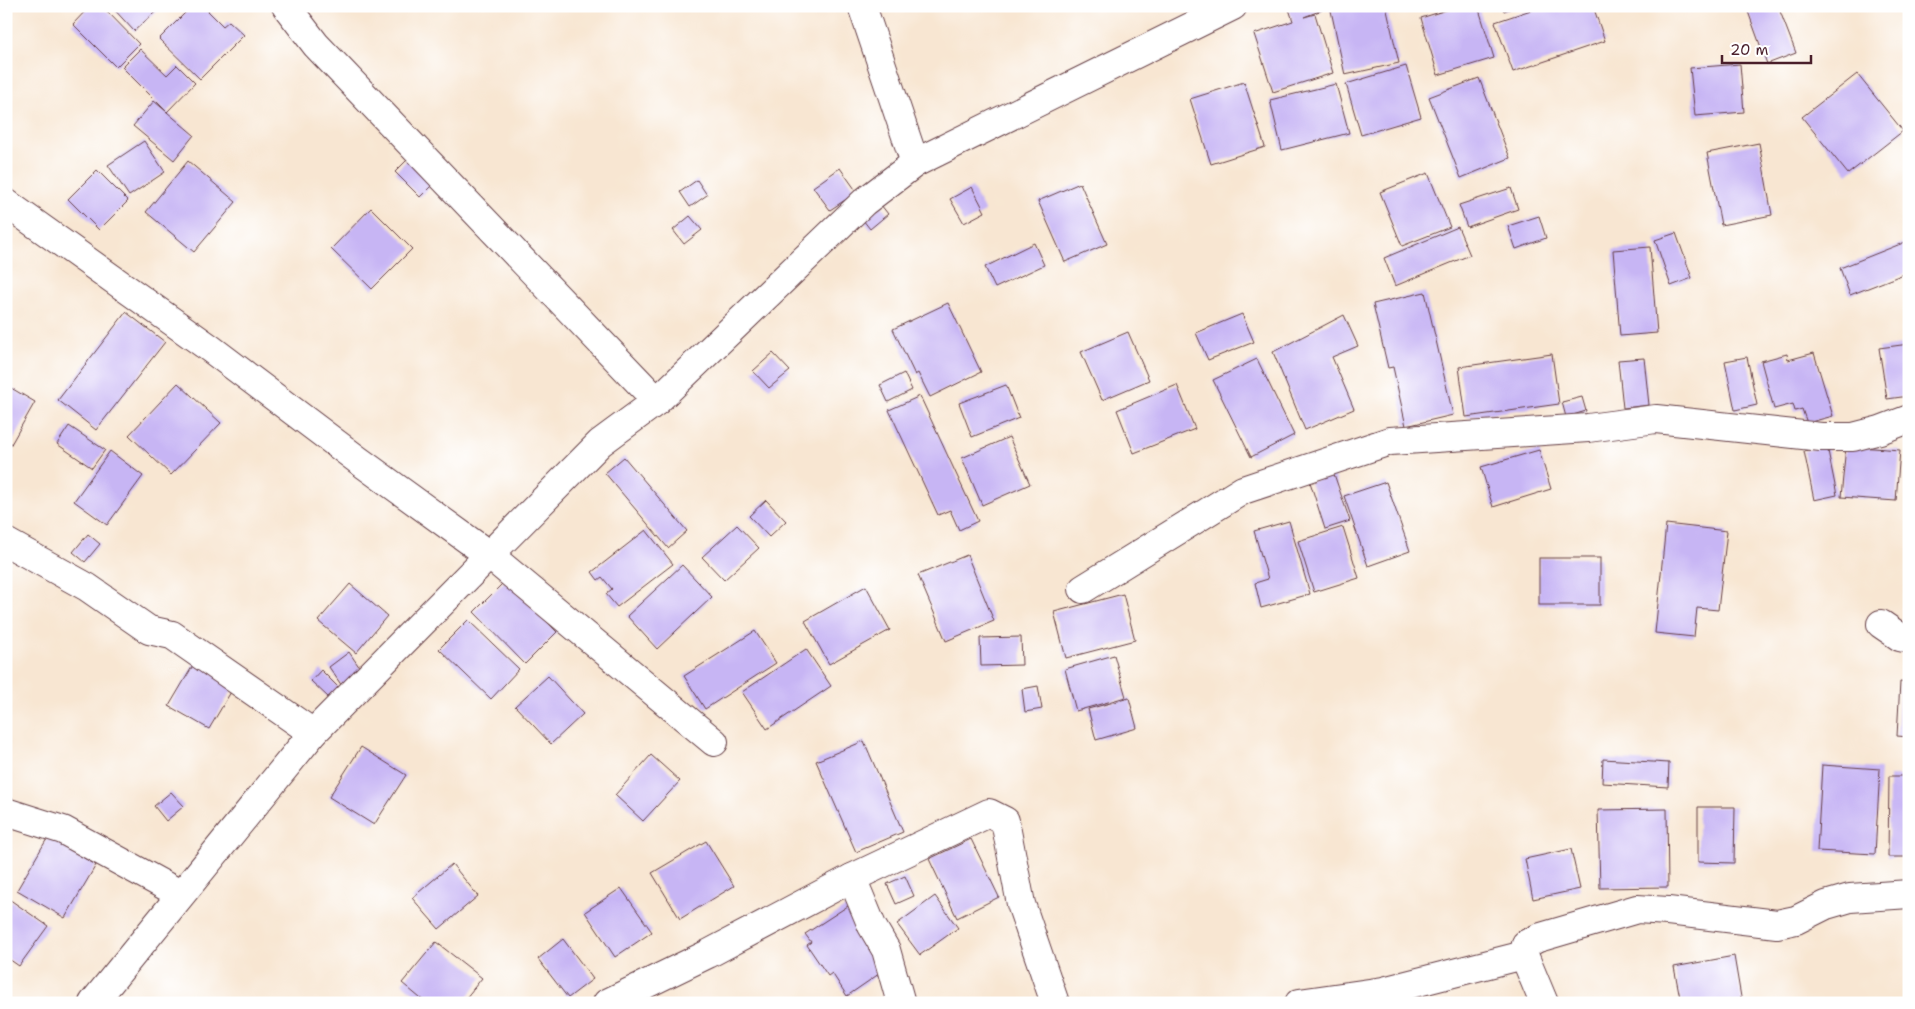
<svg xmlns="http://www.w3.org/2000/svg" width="1915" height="1009" viewBox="0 0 1915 1009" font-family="'Shantell Sans',sans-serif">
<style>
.building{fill:#c7b5f4}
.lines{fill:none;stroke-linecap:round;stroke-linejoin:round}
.street-casing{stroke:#643d44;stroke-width:30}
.street{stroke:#fff;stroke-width:28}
</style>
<rect width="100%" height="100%" fill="#fff"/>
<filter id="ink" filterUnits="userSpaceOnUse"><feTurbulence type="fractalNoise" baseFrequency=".02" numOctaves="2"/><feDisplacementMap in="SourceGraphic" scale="10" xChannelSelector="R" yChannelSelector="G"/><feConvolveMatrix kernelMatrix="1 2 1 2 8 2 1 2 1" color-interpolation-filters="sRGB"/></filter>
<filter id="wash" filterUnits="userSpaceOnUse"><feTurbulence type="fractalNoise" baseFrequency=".0096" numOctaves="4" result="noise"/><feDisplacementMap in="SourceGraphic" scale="20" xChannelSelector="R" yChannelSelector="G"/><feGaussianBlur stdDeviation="1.12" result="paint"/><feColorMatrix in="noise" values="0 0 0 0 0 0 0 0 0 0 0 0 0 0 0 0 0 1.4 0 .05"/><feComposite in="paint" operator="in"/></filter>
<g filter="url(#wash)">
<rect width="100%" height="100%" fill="#f8e6d2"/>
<g id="blocks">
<!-- building -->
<g class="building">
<polygon points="90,6 102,6 139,44 116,67 73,24"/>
<polygon points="111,6 162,6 134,31"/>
<polygon points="192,6 203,6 223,26 229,21 244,35 200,79 159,39"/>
<polygon points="1288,6 1320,6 1322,10 1304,17 1315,14 1333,73 1273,92 1254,34 1293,21"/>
<polygon points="1330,6 1386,6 1399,63 1345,75"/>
<polygon points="1459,6 1478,6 1494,58 1438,75 1421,18"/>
<polygon points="1502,6 1516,6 1504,11"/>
<polygon points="1543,6 1593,6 1605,41 1513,72 1495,22"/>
<polygon points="1746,6 1778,6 1796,53 1767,64"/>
<polygon points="140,49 167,75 177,65 195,83 167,112 122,67"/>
<polygon points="1740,64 1744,112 1695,116 1690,68"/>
<polygon points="1406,66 1421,117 1361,135 1346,84"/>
<polygon points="1857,74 1903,131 1848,174 1802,117"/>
<polygon points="1479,78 1510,158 1461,178 1429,97"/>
<polygon points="1244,82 1265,147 1211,164 1190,99"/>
<polygon points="1336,84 1349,133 1282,150 1270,100"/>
<polygon points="154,101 194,135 174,160 133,126"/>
<polygon points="144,141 165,172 129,196 108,165"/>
<polygon points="1759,143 1772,215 1721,225 1707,153"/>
<polygon points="414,153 439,178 420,197 395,172"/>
<polygon points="188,161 236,202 194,252 146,212"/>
<polygon points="840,168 857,192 830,210 813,187"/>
<polygon points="97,170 128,201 99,230 68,199"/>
<polygon points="1428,173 1450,227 1402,246 1380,192"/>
<polygon points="697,180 707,195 690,207 680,192"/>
<polygon points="1080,183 1107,244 1065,262 1038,201"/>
<polygon points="972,187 985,212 964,223 950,199"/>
<polygon points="1511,188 1518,209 1467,227 1459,205"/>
<polygon points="881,205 888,214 870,229 863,220"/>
<polygon points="371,208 412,249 372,289 331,249"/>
<polygon points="690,216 702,230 684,244 673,230"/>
<polygon points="1539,216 1546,238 1516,249 1508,226"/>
<polygon points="1458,227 1470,255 1395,286 1384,258"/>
<polygon points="1676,233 1692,278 1671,286 1655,240"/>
<polygon points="1908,241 1909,272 1850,295 1840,268"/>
<polygon points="1034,243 1044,265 995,288 985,267"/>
<polygon points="1650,247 1657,333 1620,336 1613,250"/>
<polygon points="1425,292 1453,415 1406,426 1393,367 1388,368 1373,304"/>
<polygon points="948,303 981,372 930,397 918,373 915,375 893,329"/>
<polygon points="126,312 165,342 96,430 58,400"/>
<polygon points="1242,314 1254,342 1208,360 1196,333"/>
<polygon points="1344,315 1358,346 1332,357 1354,409 1305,430 1273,352"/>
<polygon points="1128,332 1149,380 1102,400 1081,352"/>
<polygon points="1909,344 1909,396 1887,399 1879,348"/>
<polygon points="773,353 790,371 769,388 753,371"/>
<polygon points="1814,353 1833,416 1807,423 1802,409 1795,411 1793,404 1774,409 1761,361 1787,354 1788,360"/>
<polygon points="1552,354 1559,404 1466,417 1459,367"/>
<polygon points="1747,357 1757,405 1735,410 1725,361"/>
<polygon points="1644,358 1649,405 1623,408 1618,360"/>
<polygon points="1257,359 1294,435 1251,457 1213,380"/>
<polygon points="904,373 912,390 888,402 880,385"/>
<polygon points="178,383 221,423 171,475 129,435"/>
<polygon points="6,385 35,402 6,453"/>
<polygon points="1006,385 1019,418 972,437 959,403"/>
<polygon points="1177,385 1195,429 1134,453 1117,410"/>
<polygon points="920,396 978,521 959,530 950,510 938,515 889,410"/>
<polygon points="1582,397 1586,411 1566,417 1562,402"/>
<polygon points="69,426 105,450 92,468 57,444"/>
<polygon points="1009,437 1030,484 982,505 962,458"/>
<polygon points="1827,446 1837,495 1814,500 1804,451"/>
<polygon points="1846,446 1900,450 1896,501 1841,497"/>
<polygon points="1539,450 1551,489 1493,507 1481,467"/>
<polygon points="110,451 143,476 107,525 74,501"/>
<polygon points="624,457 687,531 668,548 605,473"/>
<polygon points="1334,474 1350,521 1325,529 1310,482"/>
<polygon points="1386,482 1410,551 1368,566 1344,496"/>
<polygon points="766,500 786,521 769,537 749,516"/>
<polygon points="1289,521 1310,594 1261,608 1255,583 1268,579 1254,531"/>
<polygon points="1666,524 1727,531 1718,610 1697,608 1694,637 1655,633"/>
<polygon points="737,525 759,548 724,580 702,557"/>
<polygon points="1343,527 1359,578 1314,592 1298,541"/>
<polygon points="646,530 673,564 617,607 606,594 612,589 602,577 598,580 592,572"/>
<polygon points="88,534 100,544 85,562 73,552"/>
<polygon points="967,555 994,621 946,641 918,575"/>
<rect x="1539" y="558" width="61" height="47"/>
<polygon points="682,565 712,597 657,649 627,616"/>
<polygon points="506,580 557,632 525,664 474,612"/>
<polygon points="350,584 387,616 356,653 318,621"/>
<polygon points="866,586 890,630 829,664 805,621"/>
<polygon points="1123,594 1135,640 1066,658 1054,612"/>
<polygon points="468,620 519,669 491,699 439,649"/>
<polygon points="755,631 776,663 705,709 684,676"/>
<polygon points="1021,637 1022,665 981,666 980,638"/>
<polygon points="806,649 831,686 767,729 742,692"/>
<polygon points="349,652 362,671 342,686 329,667"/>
<polygon points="1114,655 1126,697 1076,711 1065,669"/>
<polygon points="195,662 235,685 209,729 169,706"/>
<polygon points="321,670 339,688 329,698 311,681"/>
<polygon points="548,676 583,714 551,744 515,706"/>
<polygon points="1900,682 1909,683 1909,737 1897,736"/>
<polygon points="1038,686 1042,709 1025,712 1022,689"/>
<polygon points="1129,698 1137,728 1096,740 1088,709"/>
<polygon points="864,741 903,832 856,852 816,761"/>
<polygon points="361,747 406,775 374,825 329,797"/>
<polygon points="651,755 680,781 643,821 615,795"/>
<polygon points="1603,759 1669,763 1668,787 1602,783"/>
<polygon points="1822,765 1880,769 1875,854 1817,851"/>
<polygon points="1889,776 1909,776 1909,857 1888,857"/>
<polygon points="171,792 184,806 166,821 154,806"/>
<polygon points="1698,807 1735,807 1734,863 1698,862"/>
<polygon points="1667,809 1668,887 1600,888 1598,810"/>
<polygon points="48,837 96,865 65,918 17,890"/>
<polygon points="971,839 999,897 957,918 929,859"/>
<polygon points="706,841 734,886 680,919 652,873"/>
<polygon points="1571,849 1580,889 1533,899 1525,859"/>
<polygon points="452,864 478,896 439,929 412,898"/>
<polygon points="905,876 914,896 896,904 887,884"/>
<polygon points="621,888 652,932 615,957 585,912"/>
<polygon points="935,896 958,928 920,955 897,924"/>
<polygon points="6,897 48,926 19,966 6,957"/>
<polygon points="848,906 889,967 847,996 832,973 828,976 807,945 811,942 805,934"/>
<polygon points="563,939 593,979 568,998 538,959"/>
<polygon points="436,942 482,978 462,1003 426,1003 402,983"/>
<polygon points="1734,956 1742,1003 1681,1003 1674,967"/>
</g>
</g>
</g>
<g filter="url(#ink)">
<use href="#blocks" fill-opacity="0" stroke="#643d44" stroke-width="1"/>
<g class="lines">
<!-- street casing -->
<g class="street-casing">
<g id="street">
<polyline points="286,6 316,45 657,401"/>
<polyline points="862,6 915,163"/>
<polyline points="6,203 211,349 358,460 489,555 714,742"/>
<polyline points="6,542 87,587 149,630 172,635 313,733"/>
<polyline points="1083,589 1243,490 1390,441 1588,428 1656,419 1821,437 1853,437 1880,430 1909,419"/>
<polyline points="1881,624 1900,637 1909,639"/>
<polyline points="6,812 63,830 180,894"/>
<polyline points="852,878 872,926 886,950 901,1003"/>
<polyline points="93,1003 313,733 600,443 657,401 864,202 915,163 1233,6"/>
<polyline points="607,1003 708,954 852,878 989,813 1005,821 1021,904 1055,1003"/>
<polyline points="1299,1003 1383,991 1524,955"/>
<polyline points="1544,1003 1524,955 1526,944 1538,938 1637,909 1668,911 1777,924 1796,920 1826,905 1850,898 1909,894"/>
</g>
</g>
<!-- street -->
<use href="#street" class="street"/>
</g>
</g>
<!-- margin -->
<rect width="1915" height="1009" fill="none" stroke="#fff" stroke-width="25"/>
<!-- scale -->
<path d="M1722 55v8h89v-8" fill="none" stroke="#4a1f2b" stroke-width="2.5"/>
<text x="1730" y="55" font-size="15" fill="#4a1f2b" stroke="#ffffff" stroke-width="4" paint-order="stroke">20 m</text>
</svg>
